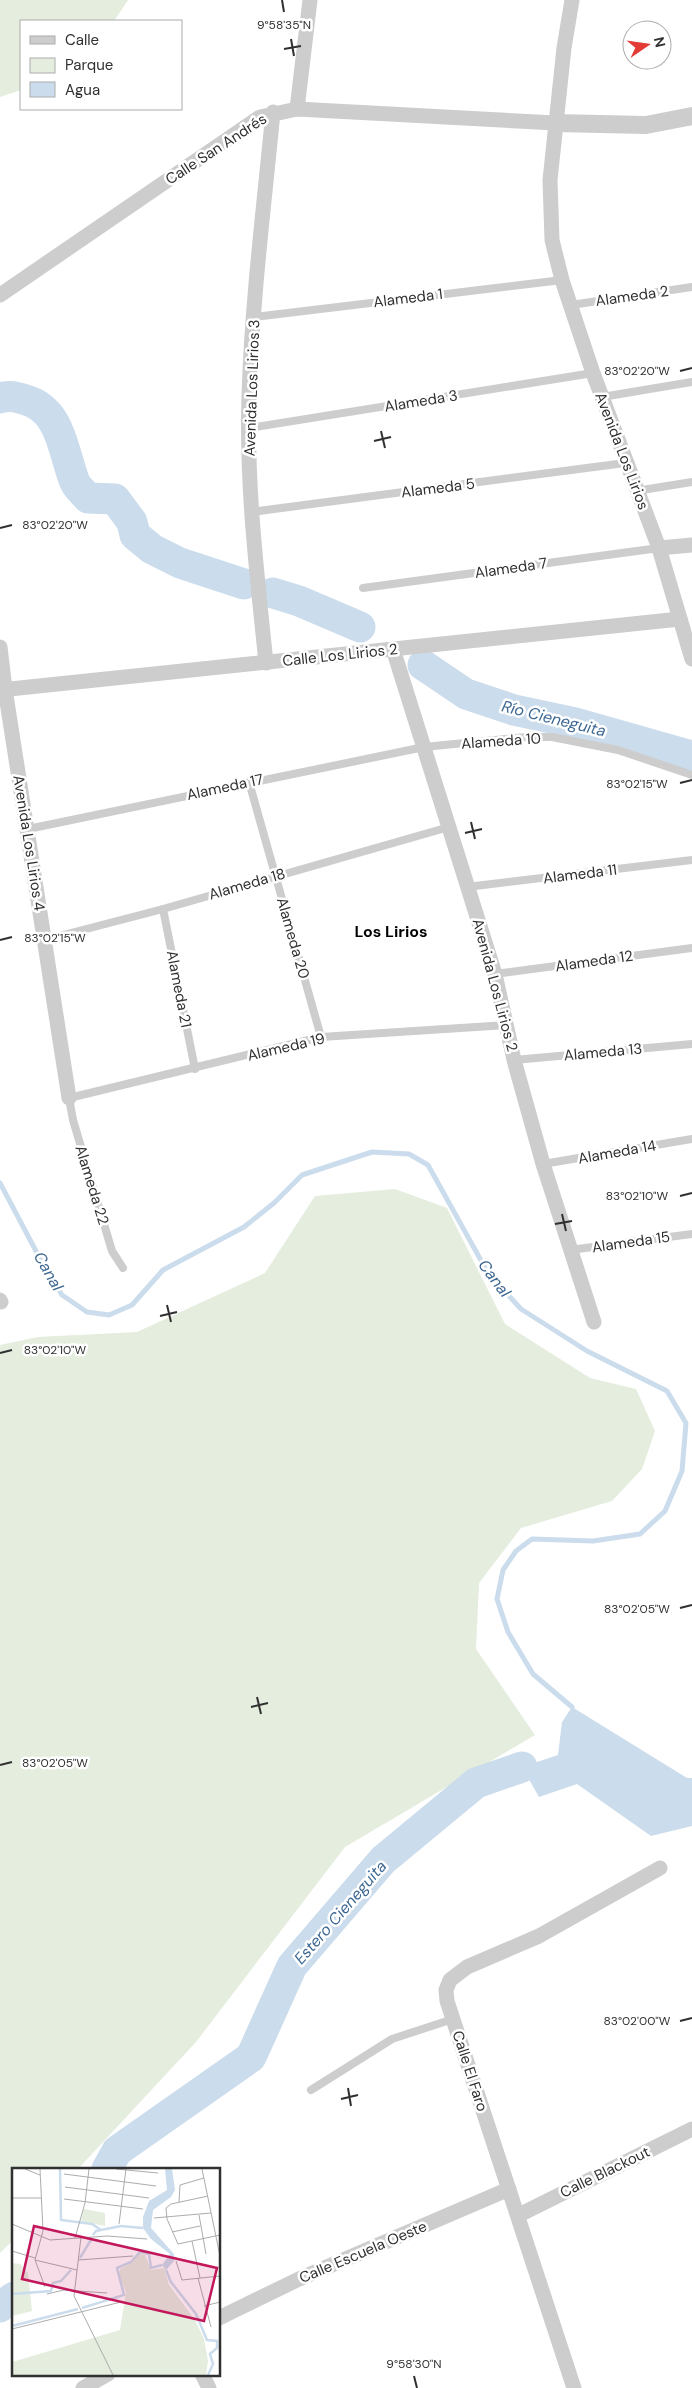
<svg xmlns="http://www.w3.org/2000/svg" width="692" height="2388" viewBox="0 0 692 2388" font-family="'DM Sans',sans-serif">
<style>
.green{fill:#e4edde}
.water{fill:#cbdcec}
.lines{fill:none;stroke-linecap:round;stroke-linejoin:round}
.stream{stroke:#cbdcec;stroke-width:5}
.river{stroke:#cbdcec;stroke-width:31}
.service{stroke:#cdcdcd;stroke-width:8}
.minor{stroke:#cdcdcd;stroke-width:15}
.tertiary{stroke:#cdcdcd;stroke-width:18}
.ticks{fill:none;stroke:#303030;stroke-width:2}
.labels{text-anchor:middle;stroke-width:5;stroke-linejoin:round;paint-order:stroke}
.street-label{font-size:15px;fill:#303030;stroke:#fff}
.water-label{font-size:16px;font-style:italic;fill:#3e6892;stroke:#fff}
.neighbourhood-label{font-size:16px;font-weight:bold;fill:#000;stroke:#fff}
.inset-river{fill:none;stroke:#cbdcec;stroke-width:2.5}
.inset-road{fill:none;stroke:#acacac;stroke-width:1}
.view{fill:#c2185b;fill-opacity:0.15;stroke:#c2185b;stroke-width:2.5}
.inset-edge{fill:none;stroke:#303030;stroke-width:2.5}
.ticks-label{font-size:12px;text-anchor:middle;fill:#303030;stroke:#fff;stroke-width:5;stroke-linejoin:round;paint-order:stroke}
</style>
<rect width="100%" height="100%" fill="#fff"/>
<!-- green -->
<g class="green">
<polygon points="0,0 128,0 114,21 21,21 21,90 0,97"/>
<polygon points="395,1189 447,1208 505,1324 590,1378 636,1389 655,1431 642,1469 612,1501 521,1528 479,1583 476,1649 535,1735 345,1847 196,2042 78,2169 14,2169 14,2239 0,2253 0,1345 38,1337 137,1332 265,1273 315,1196"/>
</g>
<!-- water -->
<polygon class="water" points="572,1707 687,1778 692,1778 692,1826 651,1836 577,1784 539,1797 522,1767 558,1755 562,1722"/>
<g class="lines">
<!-- stream -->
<polyline class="stream" points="0,1183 46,1270 62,1295 87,1312 109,1315 132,1305 163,1270 244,1227 274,1203 302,1175 372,1152 409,1154 428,1165 488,1273 521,1309 587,1351 667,1391 686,1423 682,1471 665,1511 640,1534 593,1541 532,1539 516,1551 503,1570 497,1599 508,1632 533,1674 572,1707"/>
<!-- river -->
<g class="river">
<path d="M0,398C10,395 16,397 26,400C61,410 63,451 74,480C76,487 84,493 88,498L115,499L132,522L135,535L152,549L180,563L244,584"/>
<polyline points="273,593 299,601 360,627"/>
<polyline points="423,665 466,694 514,710 575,723 692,756"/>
<polyline points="107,2169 117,2151 251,2057 292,1966 383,1860 476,1783 522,1767"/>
<polyline points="0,2307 14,2297"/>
</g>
<!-- service -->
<g class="service">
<polyline points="571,305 692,287"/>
<polyline points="254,317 562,280"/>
<polyline points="602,397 692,382"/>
<polyline points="249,428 593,373"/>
<polyline points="636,491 692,482"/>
<polyline points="251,512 625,463"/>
<polyline points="363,588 659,548"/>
<polyline points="249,782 321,1037"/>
<polyline points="28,829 424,747 526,737 552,737 618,750 692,775"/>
<polyline points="467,887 692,860"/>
<polyline points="163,909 195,1069"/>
<polyline points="44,940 163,909 449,827"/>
<polyline points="495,974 692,948"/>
<polyline points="514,1060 692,1044"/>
<polyline points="543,1164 692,1139"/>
<polyline points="570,1250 692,1234"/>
<polyline points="123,1268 112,1251 73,1120 69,1098 321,1037 507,1025"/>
<polyline points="311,2090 392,2039 453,2019"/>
</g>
<!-- minor -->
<g class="minor">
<polyline points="572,0 564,48 550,180 552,240 562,280 593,373 659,548 692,659"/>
<polyline points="297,109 310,0"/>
<polyline points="0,295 260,117 297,109 555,123"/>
<polyline points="659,548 692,545"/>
<polyline points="0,647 5,689 69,1098"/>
<polyline points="393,649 495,974 514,1060 543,1164 594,1322"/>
<path d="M266,663C257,574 246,485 249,395C252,301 264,206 273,112"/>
<polyline points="0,690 680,619"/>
<polyline points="0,1300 1,1302"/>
<polyline points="519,2215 692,2129"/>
<polyline points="219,2318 299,2279 509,2189"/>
<polyline points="202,2374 209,2388"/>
<polyline points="83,2388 108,2374"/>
<polyline points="574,2388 447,2001 446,1990 450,1980 467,1967 539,1936 660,1868"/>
</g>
<!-- tertiary -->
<polyline class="tertiary" points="555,123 646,125 692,116"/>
</g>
<!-- ticks -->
<path class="ticks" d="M282,0L284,12M291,39L294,56M284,49L301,46M680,371L692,368M381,431L385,448M374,441L391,437M0,528L12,525M680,783L692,780M471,822L475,839M465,833L482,829M0,940L12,937M680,1196L692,1193M562,1214L566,1231M555,1224L572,1221M167,1305L171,1322M160,1316L177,1312M0,1353L12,1350M680,1608L692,1605M257,1697L261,1714M251,1707L268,1703M0,1765L12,1762M680,2021L692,2018M348,2088L351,2106M341,2099L358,2095M414,2376L417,2388"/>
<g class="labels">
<!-- street labels -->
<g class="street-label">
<text transform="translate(216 149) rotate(-33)" y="5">Calle San Andrés</text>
<text transform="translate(632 296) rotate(-8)" y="5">Alameda 2</text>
<text transform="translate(408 298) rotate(-7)" y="5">Alameda 1</text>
<text transform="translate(252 388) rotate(-88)" y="5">Avenida Los Lirios 3</text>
<text transform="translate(421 401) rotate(-9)" y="5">Alameda 3</text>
<text transform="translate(622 451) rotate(69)" y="5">Avenida Los Lirios</text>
<text transform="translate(438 488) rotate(-7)" y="5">Alameda 5</text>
<text transform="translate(511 568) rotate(-8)" y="5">Alameda 7</text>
<text transform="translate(340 655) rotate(-6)" y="5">Calle Los Lirios 2</text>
<text transform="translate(501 741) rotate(-4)" y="5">Alameda 10</text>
<text transform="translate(225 787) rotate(-12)" y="5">Alameda 17</text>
<text transform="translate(29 843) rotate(81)" y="5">Avenida Los Lirios 4</text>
<text transform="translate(580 874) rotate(-7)" y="5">Alameda 11</text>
<text transform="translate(247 884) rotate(-16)" y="5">Alameda 18</text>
<text transform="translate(293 938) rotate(74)" y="5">Alameda 20</text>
<text transform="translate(594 961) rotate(-8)" y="5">Alameda 12</text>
<text transform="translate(495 985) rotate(75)" y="5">Avenida Los Lirios 2</text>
<text transform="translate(179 989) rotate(79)" y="5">Alameda 21</text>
<text transform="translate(286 1047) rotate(-13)" y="5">Alameda 19</text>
<text transform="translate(603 1052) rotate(-5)" y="5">Alameda 13</text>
<text transform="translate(617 1152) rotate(-10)" y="5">Alameda 14</text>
<text transform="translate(92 1185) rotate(73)" y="5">Alameda 22</text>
<text transform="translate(631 1242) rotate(-8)" y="5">Alameda 15</text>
<text transform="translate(470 2071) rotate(72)" y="5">Calle El Faro</text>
<text transform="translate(605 2172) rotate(-26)" y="5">Calle Blackout</text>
<text transform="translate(363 2252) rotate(-23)" y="5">Calle Escuela Oeste</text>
</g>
<!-- water labels -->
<g class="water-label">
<text transform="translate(554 718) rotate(14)" y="6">Río Cieneguita</text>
<text transform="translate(49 1271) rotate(60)" y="6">Canal</text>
<text transform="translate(495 1278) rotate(53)" y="6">Canal</text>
<text transform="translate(340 1912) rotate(-49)" y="6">Estero Cieneguita</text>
</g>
<!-- neighbourhood labels -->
<g class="neighbourhood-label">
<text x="391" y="937">Los Lirios</text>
</g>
</g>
<!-- overview -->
<g transform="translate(12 2168)">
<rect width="208" height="208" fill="#fff"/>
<path d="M72,41L93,45V58L69,53ZM127,86L133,87L139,102L152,100L157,117L183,152L192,171L196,193L194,207H0V194L108,162L114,124L107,108L108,101L120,95ZM0,95L8,96L16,105L20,143L0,148Z" fill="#e4edde"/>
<path d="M153,1H160L163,22L159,29L141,42L139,60L162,86V93L154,102L150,97L158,86L139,71L131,60V49L137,33L155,22Z" fill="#cbdcec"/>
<path class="inset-river" d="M48,1L49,52L80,56L89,62M81,67L84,63L109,58L131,60M68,90L80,70M154,102L159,114L184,146L195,172L205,173V180L198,186L201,196L196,207M0,126L39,123L41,115L49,113L59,102M70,140L112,127L105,100L119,94L128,84L137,86L139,100L150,97M0,158L66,141"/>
<path class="inset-road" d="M13,1L28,7M28,1L31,63L23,92L33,119M104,1L146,5M190,1L208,88M52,6L144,18M53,19L137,30M196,28L159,36L154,40L155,51L166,76L208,67M0,30H30M52,31L131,41M167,34L168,17L192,10M187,47L194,86M142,50L199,45M0,56L38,72L95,68L135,71M107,56L114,1M160,64L188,58M69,69L62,128L101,207M63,70L73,35L77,1M180,73L188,110M0,83L23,90M23,92L65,102M66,92L121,88M164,93L170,112L208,108M186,110L199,159M35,126L52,122L95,125M192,138L208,134M0,161L109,134"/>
<path class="view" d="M22,58L205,100L192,153L10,111Z"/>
<rect width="208" height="208" class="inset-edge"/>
</g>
<g class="ticks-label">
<text x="284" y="29">9°58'35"N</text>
<text x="637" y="375">83°02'20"W</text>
<text x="55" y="529">83°02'20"W</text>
<text x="637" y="788">83°02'15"W</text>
<text x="55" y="942">83°02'15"W</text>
<text x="637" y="1200">83°02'10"W</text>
<text x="55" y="1354">83°02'10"W</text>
<text x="637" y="1613">83°02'05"W</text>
<text x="55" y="1767">83°02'05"W</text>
<text x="637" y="2025">83°02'00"W</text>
<text x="414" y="2368">9°58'30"N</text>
</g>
<!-- legend -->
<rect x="20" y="20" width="162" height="90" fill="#ffffff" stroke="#acacac"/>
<rect x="30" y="36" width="25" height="8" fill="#cdcdcd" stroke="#acacac"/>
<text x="65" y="45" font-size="15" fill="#303030">Calle</text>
<rect x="30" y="58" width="25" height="15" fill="#e4edde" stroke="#acacac"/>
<text x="65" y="70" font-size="15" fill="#303030">Parque</text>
<rect x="30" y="82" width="25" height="15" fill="#cbdcec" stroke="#acacac"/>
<text x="65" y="95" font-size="15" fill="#303030">Agua</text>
<!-- north arrow -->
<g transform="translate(647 45) rotate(77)"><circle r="24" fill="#ffffff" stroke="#acacac"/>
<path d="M0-4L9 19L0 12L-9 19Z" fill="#e43a35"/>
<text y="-8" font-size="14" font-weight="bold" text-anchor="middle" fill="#303030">N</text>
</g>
</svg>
